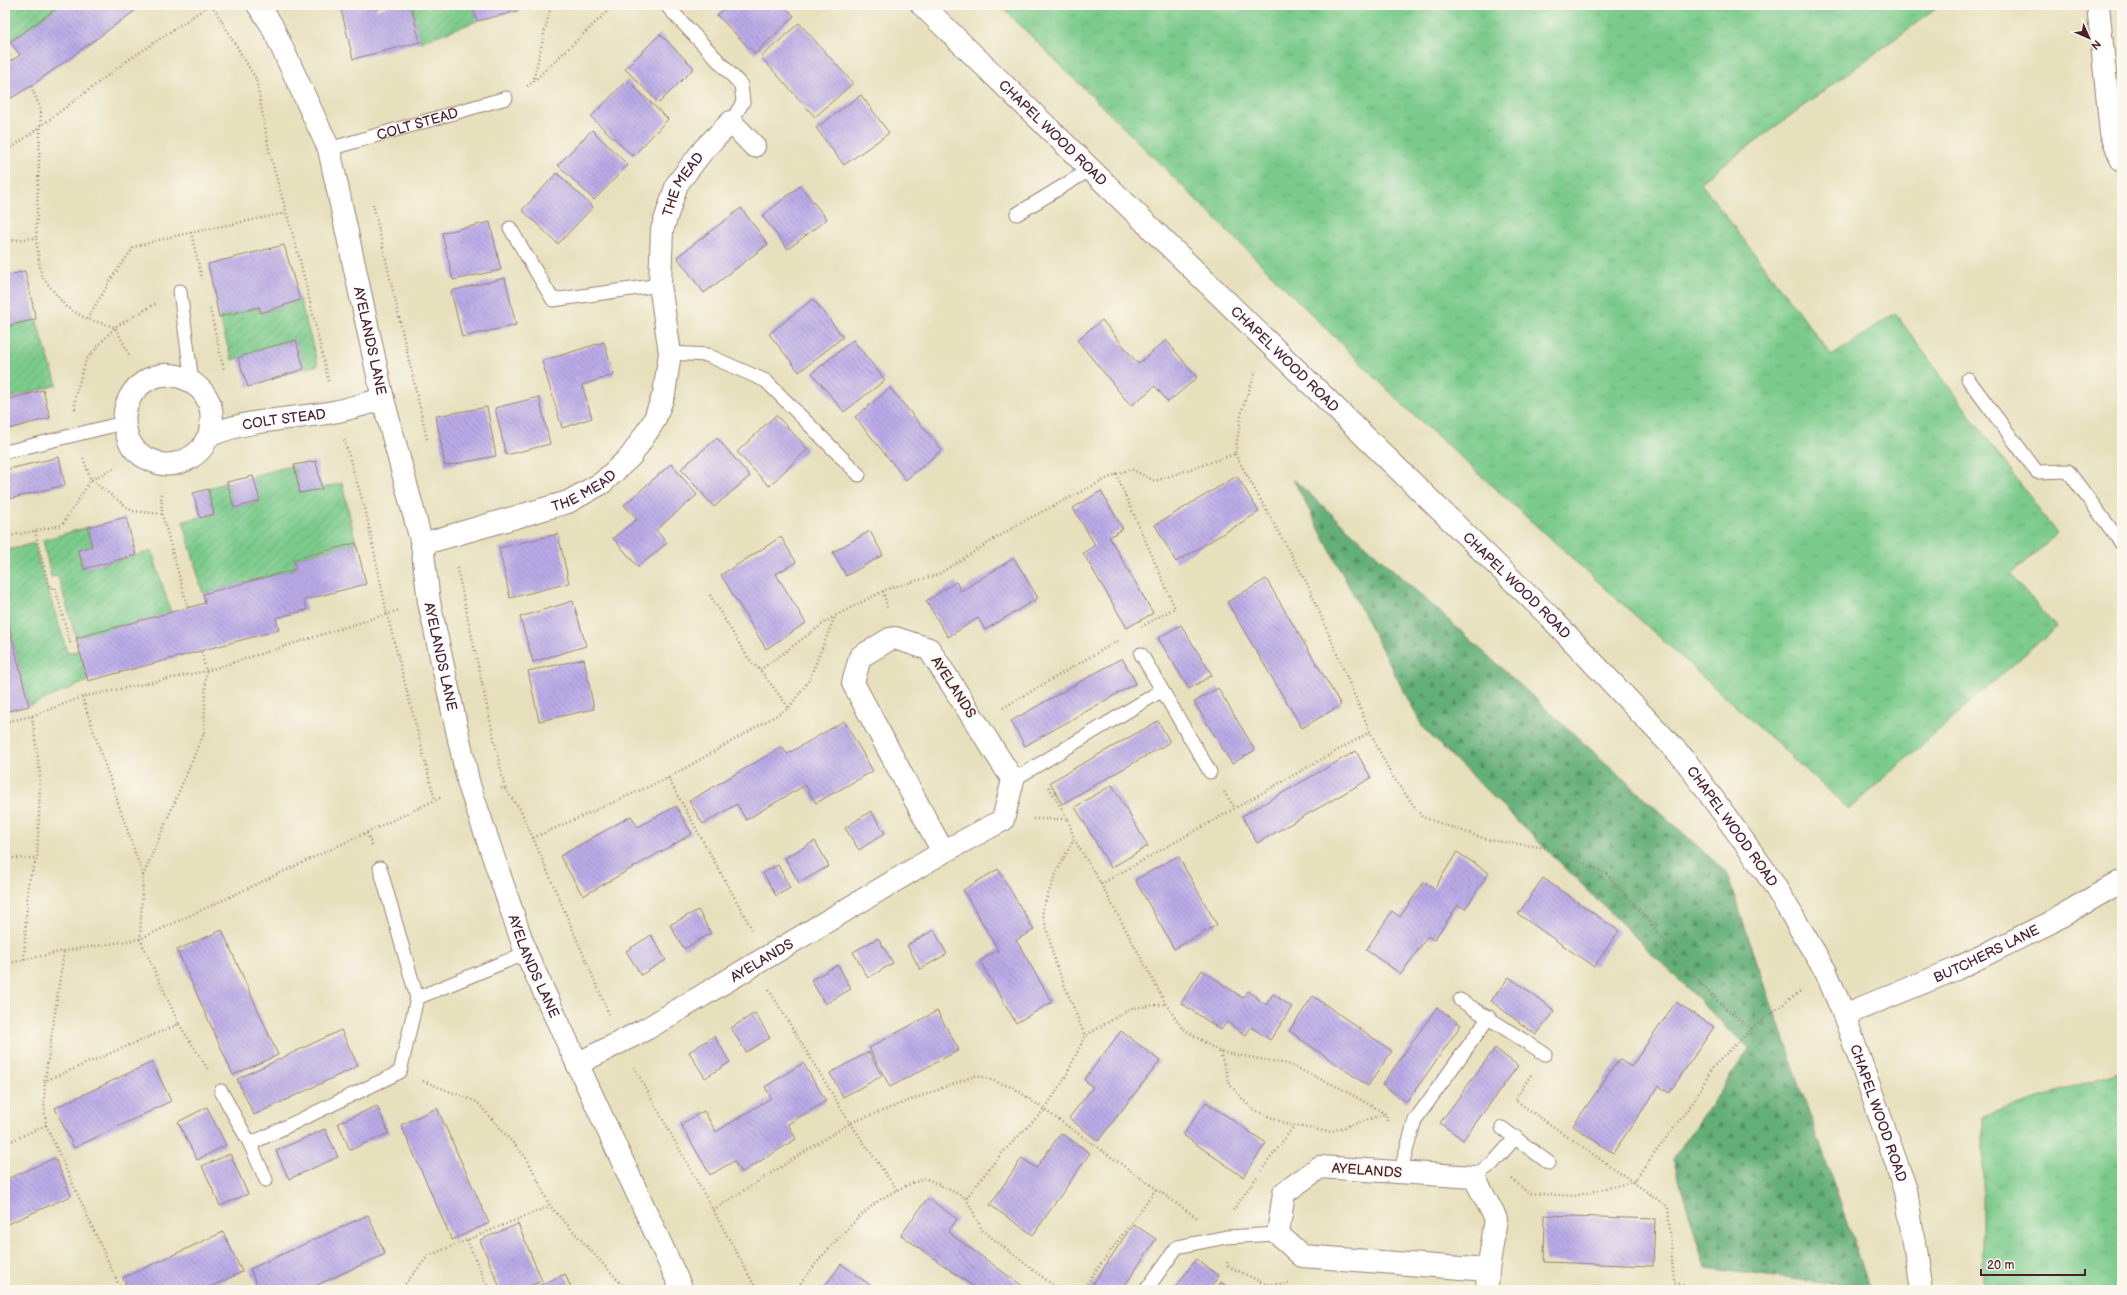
<svg xmlns="http://www.w3.org/2000/svg" width="2127" height="1295" viewBox="0 0 2127 1295" font-family="'Balsamiq Sans',sans-serif">
<style>
.grass{fill:url(#grass-tufts);stroke:#62755c}
.forest{fill:url(#forest-firs);stroke:#576752}
.garden{fill:url(#garden-furrows);stroke:#62755c}
.building{fill:url(#building-back-hatch)}
.lines{fill:none;stroke-linecap:round;stroke-linejoin:round}
.lane-casing{stroke:#988074;stroke-width:15}
.street-casing{stroke:#988074;stroke-width:24}
.path{stroke:#988074;stroke-width:2.5;stroke-dasharray:1 3;stroke-linecap:butt}
.lane{stroke:#fff;stroke-width:13}
.street{stroke:#fff;stroke-width:22}
.labels{text-anchor:middle;stroke-width:3;stroke-linejoin:round;paint-order:stroke}
.street-label{font-size:14px;fill:#4a1f2b;stroke:#fbf7ec}
</style>
<defs>
<pattern id="grass-tufts" width="24" height="20" patternUnits="userSpaceOnUse"><rect width="24" height="20" fill="#7bcb8c"/><path d="M3 7l-1-3M5 7V3M7 7l1-3M15 17l-1-3M17 17v-4M19 17l1-3" fill="none" stroke="#6cae79"/></pattern>
<pattern id="forest-firs" width="22" height="20" patternUnits="userSpaceOnUse"><rect width="22" height="20" fill="#64af78"/><path d="M5 1l3.5 6h-7zM16 11l3.5 6h-7z" fill="#548e63"/></pattern>
<pattern id="garden-furrows" width="10" height="10" patternUnits="userSpaceOnUse"><rect width="10" height="10" fill="#7bcb8c"/><path d="M-1 1l2-2M0 10L10 0M9 11l2-2" fill="none" stroke="#6cae79"/></pattern>
<pattern id="building-back-hatch" width="6" height="6" patternUnits="userSpaceOnUse"><rect width="6" height="6" fill="#b9aae7"/><path d="M-1 5l2 2M0 0l6 6M5-1l2 2" fill="none" stroke="#988abb"/></pattern>
</defs>
<rect width="100%" height="100%" fill="#fbf7ec"/>
<filter id="ink" filterUnits="userSpaceOnUse"><feTurbulence type="fractalNoise" baseFrequency=".025" numOctaves="2"/><feDisplacementMap in="SourceGraphic" scale="8" xChannelSelector="R" yChannelSelector="G"/><feConvolveMatrix kernelMatrix="1 2 1 2 8 2 1 2 1" color-interpolation-filters="sRGB"/></filter>
<filter id="wash" filterUnits="userSpaceOnUse"><feTurbulence type="fractalNoise" baseFrequency=".012" numOctaves="4" result="noise"/><feDisplacementMap in="SourceGraphic" scale="16" xChannelSelector="R" yChannelSelector="G"/><feGaussianBlur stdDeviation="0.9" result="paint"/><feColorMatrix in="noise" values="0 0 0 0 0 0 0 0 0 0 0 0 0 0 0 0 0 1.4 0 .05"/><feComposite in="paint" operator="in"/></filter>
<g filter="url(#wash)">
<rect width="100%" height="100%" fill="#e7e0bd"/>
<!-- grass -->
<g class="grass">
<polygon points="1000,5 1941,5 1700,182 1832,356 1895,313 2057,534 2011,575 2056,627 1849,809 1404,406"/>
<polygon points="2122,1071 2122,1290 1983,1290 1983,1116"/>
</g>
<!-- forest -->
<polygon class="forest" points="1293,479 1726,872 1870,1289 1705,1268 1673,1159 1749,1049 1423,728"/>
<!-- garden -->
<g class="garden">
<polygon points="5,5 61,5 10,42 5,34"/>
<polygon points="411,5 472,5 477,21 420,42"/>
<polygon points="300,300 318,365 304,369 296,340 232,360 219,317 259,307 261,313"/>
<polygon points="36,319 57,385 5,399 5,327"/>
<polygon points="294,465 300,493 342,483 356,543 294,559 296,569 203,594 183,521 214,514 208,489 227,482 234,508 259,502 253,476"/>
<polygon points="88,527 92,546 78,550 84,569 152,551 171,613 76,638 58,576 51,577 43,540"/>
<path d="M34,543C43,581 58,616 67,653L80,650L88,681L29,706L5,607V551Z"/>
</g>
<g id="blocks">
<!-- building -->
<g class="building">
<polygon points="61,5 133,5 136,10 31,86 5,102 5,65 20,55 10,42"/>
<polygon points="340,5 375,5 376,10 390,5 411,5 420,42 353,59"/>
<polygon points="472,5 517,5 518,11 477,21"/>
<polygon points="728,5 783,5 794,16 755,54 717,15"/>
<polygon points="799,23 853,83 815,117 761,57"/>
<polygon points="660,34 694,68 659,103 625,69"/>
<polygon points="627,80 668,119 633,156 591,117"/>
<polygon points="861,95 889,133 844,165 816,128"/>
<polygon points="592,130 628,165 594,200 558,165"/>
<polygon points="557,173 593,207 558,244 522,210"/>
<polygon points="800,186 827,219 788,249 762,216"/>
<polygon points="741,208 768,244 704,293 677,257"/>
<polygon points="490,222 501,270 453,280 442,233"/>
<polygon points="284,245 300,300 261,313 259,307 219,317 208,264"/>
<polygon points="25,271 36,319 5,327 5,276"/>
<polygon points="505,278 516,325 462,337 451,291"/>
<polygon points="813,299 843,337 799,372 769,334"/>
<polygon points="1102,320 1138,364 1166,340 1197,378 1168,402 1155,386 1131,406 1077,340"/>
<polygon points="296,340 304,369 248,387 238,358 262,349"/>
<polygon points="853,340 885,380 844,412 812,373"/>
<polygon points="604,342 614,375 582,385 592,418 562,428 542,361"/>
<polygon points="890,388 942,450 906,480 855,417"/>
<polygon points="43,390 50,418 5,430 5,400"/>
<polygon points="539,397 550,444 506,455 495,408"/>
<polygon points="487,407 496,456 445,466 436,416"/>
<polygon points="776,415 808,449 769,486 737,452"/>
<polygon points="717,438 750,476 714,507 681,469"/>
<polygon points="59,457 65,485 5,500 5,470"/>
<polygon points="316,461 322,489 300,493 294,465"/>
<polygon points="671,464 697,495 656,530 667,543 638,567 613,538 637,519 624,505"/>
<polygon points="253,476 260,501 234,508 227,482"/>
<polygon points="1237,476 1259,512 1176,562 1155,525"/>
<polygon points="208,489 214,514 200,518 193,493"/>
<polygon points="1101,491 1123,529 1109,537 1153,613 1127,628 1083,553 1095,545 1073,508"/>
<polygon points="126,517 136,555 84,569 78,550 92,546 88,527"/>
<polygon points="870,531 883,555 846,576 833,552"/>
<polygon points="558,534 569,583 510,598 499,548"/>
<polygon points="781,537 796,562 776,574 806,623 766,649 721,575"/>
<polygon points="356,543 366,584 304,600 307,610 276,618 279,630 88,681 76,638 205,603 203,594 296,569 294,559"/>
<polygon points="1014,558 1038,598 985,630 978,618 948,637 926,601 956,582 961,591"/>
<polygon points="1266,579 1341,705 1302,728 1227,602"/>
<polygon points="573,601 586,646 533,662 520,617"/>
<polygon points="5,610 29,706 5,712"/>
<polygon points="1181,625 1212,675 1189,689 1158,638"/>
<polygon points="1122,658 1136,683 1025,746 1011,721"/>
<polygon points="584,659 594,709 539,721 528,671"/>
<polygon points="1218,688 1255,750 1232,764 1194,702"/>
<polygon points="844,721 873,771 816,803 805,785 746,820 737,804 703,824 689,801 782,747 787,754"/>
<polygon points="1158,721 1170,742 1062,804 1050,782"/>
<polygon points="1356,751 1371,778 1257,843 1242,816"/>
<polygon points="1112,785 1148,846 1111,868 1075,807"/>
<polygon points="676,806 692,834 583,896 560,856 631,816 638,827"/>
<polygon points="871,811 885,833 859,850 845,828"/>
<polygon points="815,841 829,866 799,883 785,858"/>
<polygon points="1457,852 1489,873 1465,909 1458,905 1434,940 1428,936 1401,974 1366,950 1392,911 1400,917 1424,882 1434,889"/>
<polygon points="1178,856 1217,925 1174,949 1135,880"/>
<polygon points="778,865 790,888 776,896 763,873"/>
<polygon points="998,869 1034,930 1016,940 1052,1002 1016,1023 980,961 998,950 963,890"/>
<polygon points="1543,878 1619,931 1594,967 1518,914"/>
<polygon points="698,910 711,933 684,949 670,925"/>
<polygon points="222,930 278,1055 233,1075 177,950"/>
<polygon points="934,930 947,954 920,969 907,945"/>
<polygon points="651,935 666,960 641,975 626,951"/>
<polygon points="878,938 893,963 868,978 853,952"/>
<polygon points="838,965 851,989 825,1004 811,980"/>
<polygon points="1202,970 1243,998 1248,991 1266,1005 1273,994 1292,1007 1270,1040 1251,1027 1246,1035 1227,1022 1221,1030 1181,1003"/>
<polygon points="1509,977 1555,1011 1536,1035 1491,1001"/>
<polygon points="1313,996 1392,1051 1368,1086 1289,1031"/>
<polygon points="1676,1002 1714,1027 1669,1093 1659,1086 1613,1153 1573,1126 1619,1059 1631,1067"/>
<polygon points="1437,1007 1461,1025 1407,1102 1382,1085"/>
<polygon points="937,1011 959,1050 890,1087 869,1048"/>
<polygon points="755,1013 770,1038 746,1052 731,1028"/>
<polygon points="341,1030 358,1066 254,1115 237,1079"/>
<polygon points="1121,1031 1160,1061 1098,1141 1069,1118 1093,1087 1084,1080"/>
<polygon points="714,1036 730,1062 705,1078 689,1052"/>
<polygon points="1495,1048 1518,1066 1463,1140 1440,1123"/>
<polygon points="869,1052 882,1076 843,1097 830,1073"/>
<polygon points="152,1062 171,1101 74,1148 55,1108"/>
<polygon points="803,1063 826,1101 788,1124 796,1139 741,1173 734,1161 710,1175 681,1124 704,1111 716,1132 771,1098 765,1087"/>
<polygon points="1206,1102 1266,1143 1243,1177 1183,1135"/>
<polygon points="377,1106 389,1133 350,1150 338,1123"/>
<polygon points="207,1107 226,1145 197,1160 178,1122"/>
<polygon points="437,1108 489,1223 452,1240 401,1125"/>
<polygon points="325,1129 338,1157 289,1179 276,1151"/>
<polygon points="1061,1133 1090,1153 1033,1235 990,1205 1022,1158 1036,1168"/>
<polygon points="230,1154 248,1194 220,1206 202,1166"/>
<polygon points="55,1158 71,1196 5,1225 5,1180"/>
<polygon points="928,1198 957,1219 948,1232 1028,1290 978,1290 901,1235"/>
<polygon points="368,1215 385,1254 306,1290 259,1290 250,1269"/>
<polygon points="1545,1215 1655,1219 1653,1266 1544,1262"/>
<polygon points="518,1224 542,1281 520,1290 501,1290 480,1240"/>
<polygon points="1133,1224 1156,1239 1122,1290 1089,1290"/>
<polygon points="223,1232 242,1272 203,1290 129,1290 123,1278"/>
<polygon points="1196,1259 1219,1276 1209,1290 1174,1290"/>
<polygon points="841,1264 874,1288 873,1290 822,1290"/>
<polygon points="565,1274 572,1290 529,1290"/>
<polygon points="1221,1282 1232,1290 1216,1290"/>
</g>
</g>
</g>
<g filter="url(#ink)">
<use href="#blocks" fill-opacity="0" stroke="#988074" stroke-width="1"/>
<g class="lines">
<!-- lane casing -->
<g class="lane-casing">
<g id="lane">
<polyline points="666,5 741,85 743,102 731,122"/>
<path id="s1" d="M329,149L506,98"/>
<polyline points="1017,214 1091,169"/>
<polyline points="510,228 553,300 660,285"/>
<polyline points="180,291 192,382"/>
<polyline points="670,353 707,355 766,381 859,475"/>
<polyline points="1968,379 2037,472 2068,471 2122,544"/>
<polyline points="5,452 123,423"/>
<polyline points="1141,654 1210,772"/>
<polyline points="1013,780 1161,691"/>
<polyline points="380,868 417,998"/>
<polyline points="1460,1000 1545,1054"/>
<polyline points="221,1091 250,1144 266,1180"/>
<polyline points="1502,1128 1549,1163"/>
<polyline points="250,1144 400,1072 417,998 526,953"/>
<polyline points="1400,1172 1415,1120 1489,1017"/>
<polyline points="1474,1177 1493,1163 1516,1137"/>
<polyline points="1146,1290 1177,1247 1226,1237 1278,1234"/>
</g>
</g>
<!-- street casing -->
<g class="street-casing">
<g id="street">
<path id="s2" d="M258,5L271,24L329,149L383,399L422,544L429,602L469,785L526,953L682,1290"/>
<path id="s3" d="M922,5L1549,616L1685,760L1770,878L1826,972L1844,1015L1906,1190L1921,1290"/>
<polyline points="2098,5 2111,133 2122,161"/>
<path id="s4" d="M209,436C214,418 213,401 199,388C164,355 112,389 127,435C129,442 133,449 140,454C144,458 151,460 156,462C170,469 191,460 201,449C205,445 206,437 211,435C247,419 295,419 333,412C350,409 367,403 383,399"/>
<path id="s5" d="M422,544L568,502L602,483L631,456L654,421L664,394L670,353L660,285L662,230L677,184L705,148L731,122L754,146"/>
<path id="s6" d="M1844,1015L1956,969L2049,923L2122,881"/>
<path id="s7" d="M577,1064L648,1028L943,852L1003,820L1013,780L929,649L895,638L890,639L860,657L853,683L943,852"/>
<polyline points="1487,1290 1488,1270 1496,1219 1474,1177 1320,1167 1284,1193 1278,1234 1302,1256 1488,1270"/>
</g>
</g>
<!-- path -->
<g class="path">
<polyline points="212,5 256,79 270,155 300,260 329,383"/>
<polyline points="5,49 12,60"/>
<polyline points="533,82 551,5"/>
<polyline points="31,86 41,110 36,238"/>
<polyline points="527,86 533,82 614,5"/>
<polyline points="5,153 127,61 210,5"/>
<polyline points="373,204 427,439"/>
<polyline points="191,232 202,279"/>
<polyline points="5,241 36,238 41,275 66,307 87,319 115,327 130,356"/>
<polyline points="210,309 224,370"/>
<polyline points="87,319 115,273 134,247 170,237 286,213"/>
<polyline points="75,409 75,397 86,360 115,327 157,303"/>
<polyline points="344,440 366,512 387,614 435,800"/>
<polyline points="1235,454 1307,583 1370,732 1391,774 1422,817 1489,840 1555,849 1607,874 1648,920 1682,963 1720,1004 1751,1029"/>
<polyline points="83,458 91,480 132,511 162,514"/>
<polyline points="1116,474 1175,608 1139,628"/>
<polyline points="161,494 162,514 188,608"/>
<polyline points="35,531 49,587 55,588 71,646"/>
<polyline points="5,537 62,525 91,480 114,468"/>
<polyline points="457,568 505,789"/>
<polyline points="883,591 888,610"/>
<polyline points="710,595 748,658 760,670 789,708"/>
<polyline points="760,670 834,616"/>
<polyline points="1003,708 1119,640"/>
<polyline points="5,722 32,716 82,697 206,671 400,610"/>
<polyline points="668,778 753,931"/>
<polyline points="1049,787 1068,819"/>
<polyline points="501,788 505,789 520,809 533,838 609,1014"/>
<polyline points="1224,792 1235,808"/>
<polyline points="1033,819 1068,819 1074,839 1101,884 1166,1004 1182,1028 1220,1052 1288,1064 1340,1088 1386,1114 1387,1121"/>
<polyline points="367,833 372,846"/>
<polyline points="533,838 668,778 789,708 809,680 835,616 887,589 937,575 1022,522 1116,474 1131,469 1155,481 1235,454 1242,410 1256,371"/>
<polyline points="1074,839 1057,871 1042,910 1055,962 1085,1036"/>
<polyline points="5,858 37,858"/>
<polyline points="143,876 204,733 206,671 201,651"/>
<polyline points="1101,884 1370,732"/>
<polyline points="24,959 28,884 37,858 39,815 40,773 32,716"/>
<polyline points="5,964 64,951 140,939 442,797"/>
<polyline points="769,990 850,1123 897,1190"/>
<polyline points="179,1024 209,1071"/>
<polyline points="1220,1052 1230,1085 1252,1109 1286,1124 1329,1132 1385,1114"/>
<polyline points="634,1067 757,1290"/>
<polyline points="1531,1075 1515,1100 1633,1182 1694,1101 1712,1068 1751,1029 1802,990"/>
<polyline points="45,1080 64,951"/>
<polyline points="423,1081 477,1102 528,1160 550,1206 627,1290"/>
<polyline points="46,1125 121,1290"/>
<polyline points="5,1144 46,1125 44,1101 45,1081 179,1024 140,939 143,876 82,697"/>
<polyline points="1261,1171 1294,1126"/>
<polyline points="1512,1179 1528,1193 1574,1196 1633,1182 1668,1207 1674,1283 1713,1290"/>
<polyline points="966,1198 982,1230 1059,1290"/>
<polyline points="713,1210 850,1123 977,1075 1014,1088 1197,1218"/>
<polyline points="1233,1210 1257,1177"/>
<polyline points="467,1240 489,1290"/>
<polyline points="1227,1262 1228,1266 1265,1284 1291,1284"/>
<polyline points="400,1290 428,1256 550,1206"/>
<path d="M796,1290C816,1261 846,1228 873,1205C888,1193 907,1185 925,1178L966,1198L1002,1153L1044,1110L1064,1080L1085,1036L1132,1008L1166,1004"/>
<polyline points="1082,1290 1156,1189"/>
</g>
<!-- lane -->
<use href="#lane" class="lane"/>
<!-- street -->
<use href="#street" class="street"/>
</g>
</g>
<g class="labels">
<!-- street labels -->
<g class="street-label">
<text dy="5" stroke="none"><textPath href="#s1" startOffset="92">COLT STEAD</textPath></text>
<text dy="5" stroke="none"><textPath href="#s3" startOffset="183">CHAPEL WOOD ROAD</textPath></text>
<text dy="5" stroke="none"><textPath href="#s5" startOffset="517">THE MEAD</textPath></text>
<text dy="5" stroke="none"><textPath href="#s2" startOffset="357">AYELANDS LANE</textPath></text>
<text dy="5" stroke="none"><textPath href="#s3" startOffset="507">CHAPEL WOOD ROAD</textPath></text>
<text dy="5" stroke="none"><textPath href="#s4" startOffset="355">COLT STEAD</textPath></text>
<text dy="5" stroke="none"><textPath href="#s5" startOffset="171">THE MEAD</textPath></text>
<text dy="5" stroke="none"><textPath href="#s3" startOffset="831">CHAPEL WOOD ROAD</textPath></text>
<text dy="5" stroke="none"><textPath href="#s2" startOffset="681">AYELANDS LANE</textPath></text>
<text transform="translate(954 687) rotate(57)" y="5">AYELANDS</text>
<text dy="5" stroke="none"><textPath href="#s3" startOffset="1155">CHAPEL WOOD ROAD</textPath></text>
<text dy="5" stroke="none"><textPath href="#s6" startOffset="155">BUTCHERS LANE</textPath></text>
<text dy="5" stroke="none"><textPath href="#s7" startOffset="212">AYELANDS</textPath></text>
<text dy="5" stroke="none"><textPath href="#s2" startOffset="1005">AYELANDS LANE</textPath></text>
<text dy="5" stroke="none"><textPath href="#s3" startOffset="1479">CHAPEL WOOD ROAD</textPath></text>
<text transform="translate(1367 1170) rotate(4)" y="5">AYELANDS</text>
</g>
</g>
<!-- margin -->
<rect width="2127" height="1295" fill="none" stroke="#fbf7ec" stroke-width="20"/>
<!-- north arrow -->
<g transform="translate(2089 38) rotate(135)" stroke="#fbf7ec" stroke-width="3" paint-order="stroke">
<path d="M0-3L7 15L0 10L-7 15Z" fill="#4a1f2b"/>
<text y="-6" font-size="11" font-weight="bold" text-anchor="middle" fill="#4a1f2b">N</text>
</g>
<!-- scale -->
<path d="M1981 1269v6h104v-6" fill="none" stroke="#4a1f2b" stroke-width="2"/>
<text x="1987" y="1269" font-size="12" fill="#4a1f2b" stroke="#fbf7ec" stroke-width="3" paint-order="stroke">20 m</text>
</svg>
